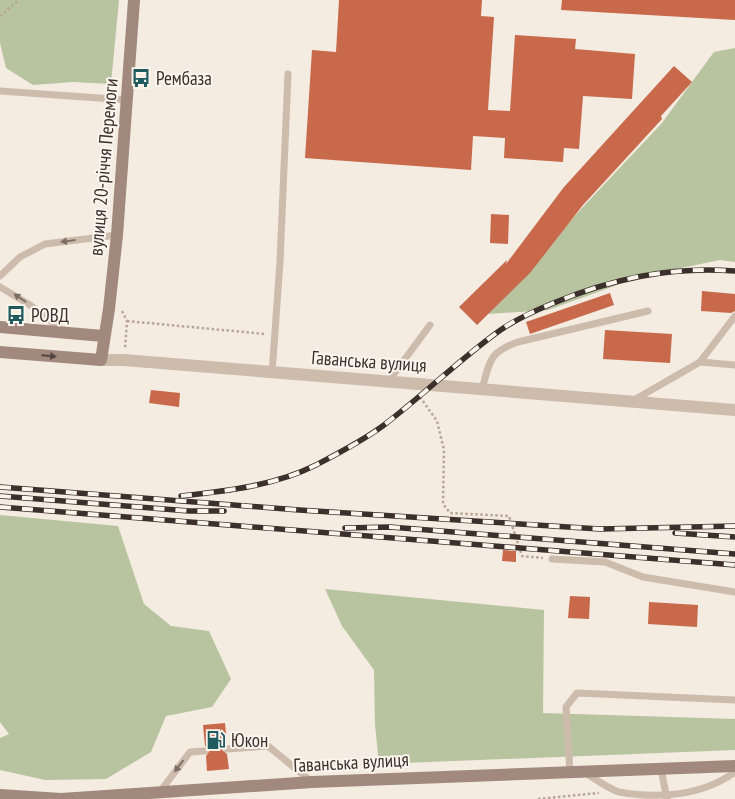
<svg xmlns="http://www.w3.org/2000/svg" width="735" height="799" viewBox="0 0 735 799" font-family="'PT Sans Narrow',sans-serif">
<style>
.green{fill:#b8c4a0}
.building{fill:#c8694b}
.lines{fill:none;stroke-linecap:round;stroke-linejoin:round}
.path{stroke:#b9a596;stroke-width:2.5;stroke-dasharray:2.5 2.5;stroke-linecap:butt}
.lane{stroke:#cdbbac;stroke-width:7}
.street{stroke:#cdbbac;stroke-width:12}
.secondary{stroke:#a18a7d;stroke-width:12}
.rail-casing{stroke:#3b302b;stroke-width:5.5}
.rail{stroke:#fbf5ee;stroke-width:4;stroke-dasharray:11;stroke-linecap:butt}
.oneway{fill:#7d6f65}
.oneway2{fill:#544640}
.labels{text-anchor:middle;stroke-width:4;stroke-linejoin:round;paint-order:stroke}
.poi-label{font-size:19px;fill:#3b302b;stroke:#fbf5ee;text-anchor:start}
.street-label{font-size:19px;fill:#3b302b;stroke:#fbf5ee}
</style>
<rect width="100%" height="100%" fill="#f4ebe1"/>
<!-- green -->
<g class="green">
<polygon points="0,0 119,0 111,84 73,82 33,85 6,68 0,43"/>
<polygon points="735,48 735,262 720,260 642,276 548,310 488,314 582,208 662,123 714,52"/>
<polygon points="0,515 118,526 144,604 171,626 209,631 231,679 212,707 166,716 151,752 106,779 45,780 0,770 0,738 9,734 0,722"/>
<polygon points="325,589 544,610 543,713 735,719 735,750 379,764 375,725 374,670 342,626"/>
</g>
<!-- building -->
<g class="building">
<polygon points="339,0 482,0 481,16 494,17 488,110 510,111 515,35 576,39 575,49 635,54 632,99 583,96 579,149 564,148 563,162 504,158 505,138 473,136 471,170 305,158 312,50 336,52"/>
<polygon points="562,0 735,0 735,20 561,10"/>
<polygon points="674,66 692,82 661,116 662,119 583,205 530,273 477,325 459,307 507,260 506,264 564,187"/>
<polygon points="491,214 509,215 508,244 490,243"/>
<polygon points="702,291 735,294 735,311 731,313 701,311"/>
<polygon points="610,293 614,305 530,334 526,322"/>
<polygon points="605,330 672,334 670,363 603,359"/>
<polygon points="151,390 180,393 179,407 149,403"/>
<polygon points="503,550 516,551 516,562 502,561"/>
<polygon points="570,596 590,597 589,619 568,618"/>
<polygon points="649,602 698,605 697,627 648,624"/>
<polygon points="225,723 227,744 222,750 227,754 229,769 207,771 206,756 210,750 205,746 203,725"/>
</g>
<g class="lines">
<!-- path -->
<g class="path">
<polyline points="0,16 19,0"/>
<polyline points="122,311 127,321 125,349"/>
<polyline points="127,321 265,334"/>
<polyline points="420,397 437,421 444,450 443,504 450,513 509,516 522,556 543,558"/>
<polyline points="538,799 599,793"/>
</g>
<!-- lane -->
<g class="lane">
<polyline points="0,91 127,100"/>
<polyline points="0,276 20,257 45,244 117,235"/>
<polyline points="0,287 30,305 63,331"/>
<polyline points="700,362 735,365"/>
<polyline points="272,373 280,262 288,74"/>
<polyline points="388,382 430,325"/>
<path d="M482,389C490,361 489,352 518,342L648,311"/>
<polyline points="634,400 700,362 735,316"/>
<polyline points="552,559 605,562 643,577 735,592"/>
<polyline points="227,749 268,746 312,782"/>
<polyline points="661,769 667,799"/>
<polyline points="570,772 566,707 577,693 735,700"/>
<path d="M585,773C596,779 607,788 619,792C658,799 702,796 735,772"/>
<polyline points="159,793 190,752 205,751"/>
</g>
<!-- street -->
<polyline class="street" points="101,360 124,360 735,410"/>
<!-- secondary -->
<g class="secondary">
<polyline points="0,327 103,336"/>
<polyline points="0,352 101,360 109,309 117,235 134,0"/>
<polyline points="0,795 61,799 312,782 735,766"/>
</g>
<!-- rail casing -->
<g class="rail-casing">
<g id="rail">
<polyline points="0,487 299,510 600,529 735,526"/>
<polyline points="0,496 189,511 224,511"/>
<path d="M181,496C226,491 274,486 316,465C339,453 364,440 384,425C422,396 457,362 495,334C512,321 532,312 551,304C611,279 670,266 735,271"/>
<polyline points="0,507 735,565"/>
<polyline points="345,528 390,527 735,554"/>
<polyline points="675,533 735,537"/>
</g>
</g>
<!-- rail -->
<use href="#rail" class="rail"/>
</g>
<!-- one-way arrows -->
<defs><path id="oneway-solid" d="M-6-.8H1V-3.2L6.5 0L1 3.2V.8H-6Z" transform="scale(1.25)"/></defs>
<g class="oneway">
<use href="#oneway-solid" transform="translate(68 241) rotate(173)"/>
<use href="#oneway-solid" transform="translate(20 298) rotate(-146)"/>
<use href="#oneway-solid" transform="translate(179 766) rotate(127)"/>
</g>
<use class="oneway2" href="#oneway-solid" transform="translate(49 356) rotate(5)"/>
<!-- icons -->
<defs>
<g id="bus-bare" transform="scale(1.5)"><path d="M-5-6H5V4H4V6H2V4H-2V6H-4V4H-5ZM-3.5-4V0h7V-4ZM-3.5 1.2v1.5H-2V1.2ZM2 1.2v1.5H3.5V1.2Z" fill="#1f5a5e" stroke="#fbf5ee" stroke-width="2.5" paint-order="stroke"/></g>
<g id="fuel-bare" transform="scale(1.5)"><path d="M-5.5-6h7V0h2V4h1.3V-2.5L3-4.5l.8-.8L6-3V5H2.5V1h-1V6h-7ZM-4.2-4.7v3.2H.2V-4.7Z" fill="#1f5a5e" stroke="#fbf5ee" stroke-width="2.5" paint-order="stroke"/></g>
</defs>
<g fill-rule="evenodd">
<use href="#bus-bare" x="141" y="78"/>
<use href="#bus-bare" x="16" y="315"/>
<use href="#fuel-bare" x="216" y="740"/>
</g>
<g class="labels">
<!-- poi labels -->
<g class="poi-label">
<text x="156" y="85">Рембаза</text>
<text x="31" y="322">РОВД</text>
<text x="231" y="747">Юкон</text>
</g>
<!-- street labels -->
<g class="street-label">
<text transform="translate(103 167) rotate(-85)" y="7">вулиця 20-річчя Перемоги</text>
<text transform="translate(369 361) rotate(4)" y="7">Гаванська вулиця</text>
<text transform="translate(351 762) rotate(-3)" y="7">Гаванська вулиця</text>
</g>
</g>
</svg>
